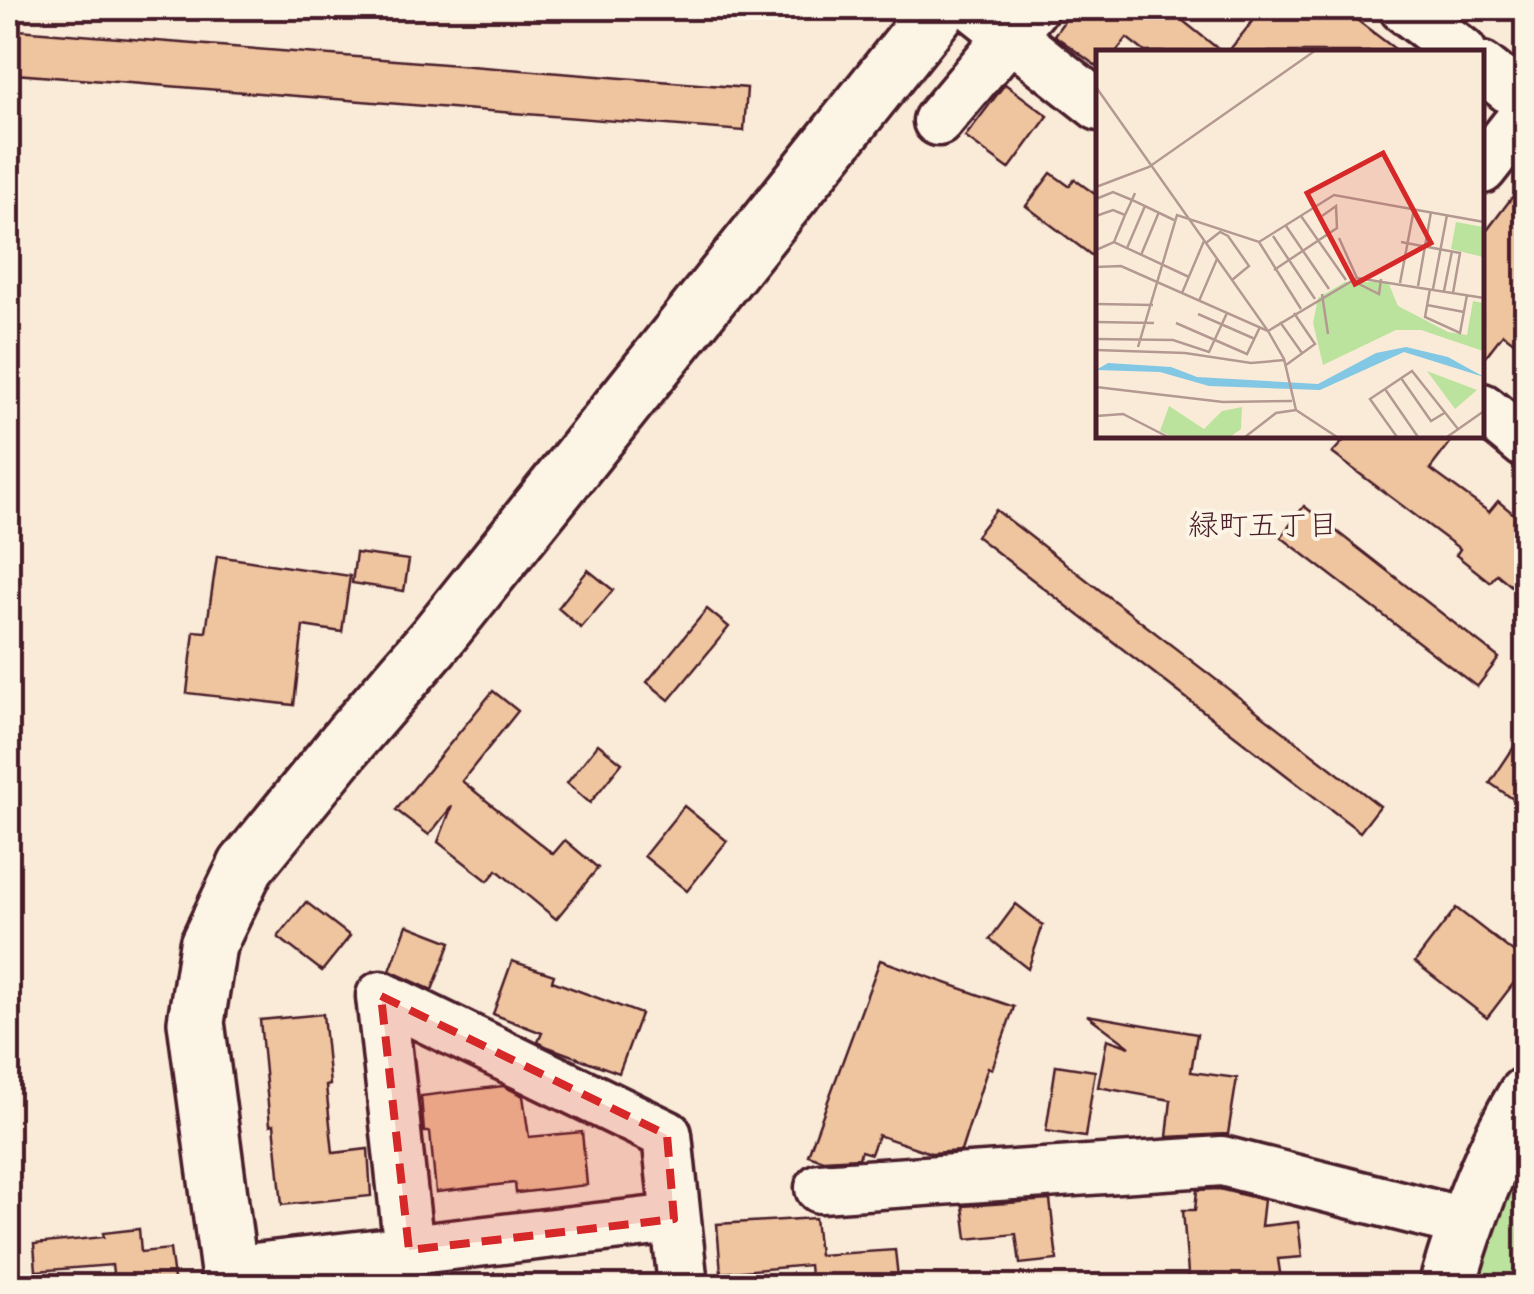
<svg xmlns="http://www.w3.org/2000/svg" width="1534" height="1294" viewBox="0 0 1534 1294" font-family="Pangolin,'Klee One',sans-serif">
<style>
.green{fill:#bce39e;stroke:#838164;stroke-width:2.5}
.building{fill:#efc59f;stroke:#4a1f2b;stroke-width:2.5}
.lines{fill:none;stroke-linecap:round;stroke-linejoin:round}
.street-casing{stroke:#4a1f2b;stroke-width:55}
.secondary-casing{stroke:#4a1f2b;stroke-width:62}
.street{stroke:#fcf5e5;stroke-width:48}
.secondary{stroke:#fcf5e5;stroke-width:55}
.marked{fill:#d62828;fill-opacity:0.2;stroke:#d62828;stroke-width:8;stroke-dasharray:20 12;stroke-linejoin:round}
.labels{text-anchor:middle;stroke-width:8;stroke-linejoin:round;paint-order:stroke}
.neighbourhood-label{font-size:30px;fill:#4a1f2b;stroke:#fcf5e5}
.inset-road{fill:none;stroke:#b39992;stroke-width:2.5}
.view{fill:#d62828;fill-opacity:0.15;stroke:#d62828;stroke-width:5}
.inset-edge{fill:none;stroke:#4a1f2b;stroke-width:5}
</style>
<rect width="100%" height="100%" fill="#f9ebd7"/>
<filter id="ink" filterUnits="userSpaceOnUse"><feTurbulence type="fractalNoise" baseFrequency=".01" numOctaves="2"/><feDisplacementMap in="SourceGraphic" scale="20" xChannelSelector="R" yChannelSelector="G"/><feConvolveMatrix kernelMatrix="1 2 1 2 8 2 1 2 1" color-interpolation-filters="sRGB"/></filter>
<g filter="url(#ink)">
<!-- green -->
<polygon class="green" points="1526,1129 1526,1286 1461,1286"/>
<!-- building -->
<g class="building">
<polygon points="1074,8 1167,8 1222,52 1145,52 1127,38 1116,52 1099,52 1099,68 1054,35"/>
<polygon points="1263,8 1341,8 1399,52 1228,52"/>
<polygon points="18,30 747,88 744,131 15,74"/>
<polygon points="1005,84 1048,116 1009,169 965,137"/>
<polygon points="1051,173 1069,186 1074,179 1099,197 1099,261 1026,206"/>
<polygon points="1526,179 1526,351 1503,334 1482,361 1482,237"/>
<polygon points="1349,435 1456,435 1430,469 1489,512 1498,501 1526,524 1526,598 1497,574 1490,582 1456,555 1460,549 1332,453"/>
<polygon points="1304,506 1499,658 1477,687 1281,537"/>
<polygon points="996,510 1380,806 1360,832 976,536"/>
<polygon points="356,553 409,560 404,591 352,583"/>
<polygon points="217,556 350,576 342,632 303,626 294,705 187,693 194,631 206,632"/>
<polygon points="588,570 613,590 581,628 558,608"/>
<polygon points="707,609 729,627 669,700 647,682"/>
<polygon points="493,691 518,711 462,781 553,854 565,840 598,868 556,919 497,870 488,881 438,842 452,806 429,835 396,810"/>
<polygon points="1526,729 1526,808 1490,783"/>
<polygon points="598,744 622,763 590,803 567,783"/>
<polygon points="684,806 727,841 687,891 644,856"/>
<polygon points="306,902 350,936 322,971 278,937"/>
<polygon points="1016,904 1043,925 1028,969 990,939"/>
<polygon points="1456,908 1526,962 1526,967 1487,1018 1415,962"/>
<polygon points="407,925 451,942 432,990 390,971"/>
<polygon points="880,960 1014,1007 992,1069 988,1067 961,1151 931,1153 878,1135 871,1154 861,1151 859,1158 823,1160 808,1155"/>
<polygon points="512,961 554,975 552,981 641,1014 619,1073 548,1047 538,1042 542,1033 493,1014"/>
<polygon points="323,1014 330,1085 326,1086 333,1153 368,1149 371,1196 282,1205 274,1124 270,1125 260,1020"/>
<polygon points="1087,1015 1197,1034 1191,1072 1237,1078 1228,1134 1167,1137 1171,1100 1098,1087 1107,1039 1130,1047"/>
<polygon points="1056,1065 1095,1071 1085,1137 1046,1131"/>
<polygon points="503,1086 523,1096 529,1137 582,1132 587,1185 516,1193 515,1183 436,1192 430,1132 424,1132 421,1096"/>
<polygon points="1219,1189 1264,1200 1261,1226 1298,1222 1302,1257 1278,1259 1282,1286 1189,1286 1183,1210 1195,1210 1197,1190"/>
<polygon points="1050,1200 1057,1260 1020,1264 1016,1234 967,1239 963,1206"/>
<polygon points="815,1218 819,1255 895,1250 899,1286 811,1286 809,1265 721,1273 717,1224"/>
<polygon points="139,1229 141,1252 170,1249 175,1286 115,1286 112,1265 36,1271 34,1244 104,1237 103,1233"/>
</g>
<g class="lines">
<!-- street casing -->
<g class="street-casing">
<g id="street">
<polyline points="975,8 1099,106"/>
<polyline points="1404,8 1462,52"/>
<polyline points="1482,67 1526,102"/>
<polyline points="938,121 1033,8"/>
<polyline points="1482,169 1526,113"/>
<polyline points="1482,408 1526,444"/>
<polyline points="820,1188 1222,1161 1467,1223"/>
<polyline points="409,1250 381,996 667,1135 683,1286"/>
<polyline points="229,1271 674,1219"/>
</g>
</g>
<!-- secondary casing -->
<g class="secondary-casing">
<g id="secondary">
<polyline points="231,1286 196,1022 208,945 246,866 352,736 434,641 940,8"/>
<path d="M1447,1286C1466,1220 1490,1154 1526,1095"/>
</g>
</g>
<!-- street -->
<use href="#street" class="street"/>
<!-- secondary -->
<use href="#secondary" class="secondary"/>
</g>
</g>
<!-- marked area -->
<path class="marked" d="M381,996L667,1135L674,1219L409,1250Z"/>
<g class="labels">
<!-- neighbourhood labels -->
<g class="neighbourhood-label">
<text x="1263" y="535">緑町五丁目</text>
</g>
</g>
<!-- overview -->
<g transform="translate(1096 50)">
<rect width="388" height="388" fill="#f9ebd7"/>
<path d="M360,172L387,177V207L355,199ZM292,232L302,256L352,282L371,285L377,251L387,253V301L325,280H300L227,315L217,273L222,248L249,232ZM331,321L381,340L359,359ZM73,356L108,379L126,361L146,357L145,379L134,387H76L64,381Z" fill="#bce39e"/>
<path d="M310,297L352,307L388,327L308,302L224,340L113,336L64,322L0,320L12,313L75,317L101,327L222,334L280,303Z" fill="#82c7e3"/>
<path class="inset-road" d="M0,37L172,281L261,228L388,248M0,137L53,117L220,0M39,143L36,150L78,170M0,149L17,142L36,150L29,165M0,166L17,160L29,165L18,192M205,166L250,230M190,176L233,239M177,186L219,249M243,188L261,228M163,192L205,259M305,192L364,203L357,243M110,193L124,182L132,186L153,216L136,230M31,198L49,156M0,200L18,192L93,227M45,205L63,162M0,217L25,216L172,281L188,309L200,360L241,387M178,220L241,178L240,156L226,166M304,233L318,159M263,234L283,244L285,229M322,236L335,162M334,239L329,267L364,283L371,245M337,239L351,165M348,241L356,201M86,243L108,191M226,244L232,284M103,251L121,209M0,254L57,255M331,255L368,262M102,264L159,289M0,272L58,273M184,272L206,303M80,273L151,304L164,277M0,289L77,290L113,302L131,263M42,297L81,165L163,192L238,145L388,172M0,300L89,303L155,313L189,310M190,315L219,294L198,263M305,328L335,371L350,362M0,337L127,352L196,351M289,339L322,387M0,366L27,364L72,387M149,387L180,363L200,360M301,387L274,349L316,321L362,379M351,387L388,361"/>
<path class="view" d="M287,103L335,193L259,234L211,143Z"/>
<rect width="388" height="388" class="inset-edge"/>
</g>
<!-- margin -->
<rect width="1534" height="1294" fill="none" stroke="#fcf5e5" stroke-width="40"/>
<rect x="20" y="20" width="1494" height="1254" fill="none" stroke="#4a1f2b" stroke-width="4" filter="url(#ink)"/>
</svg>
